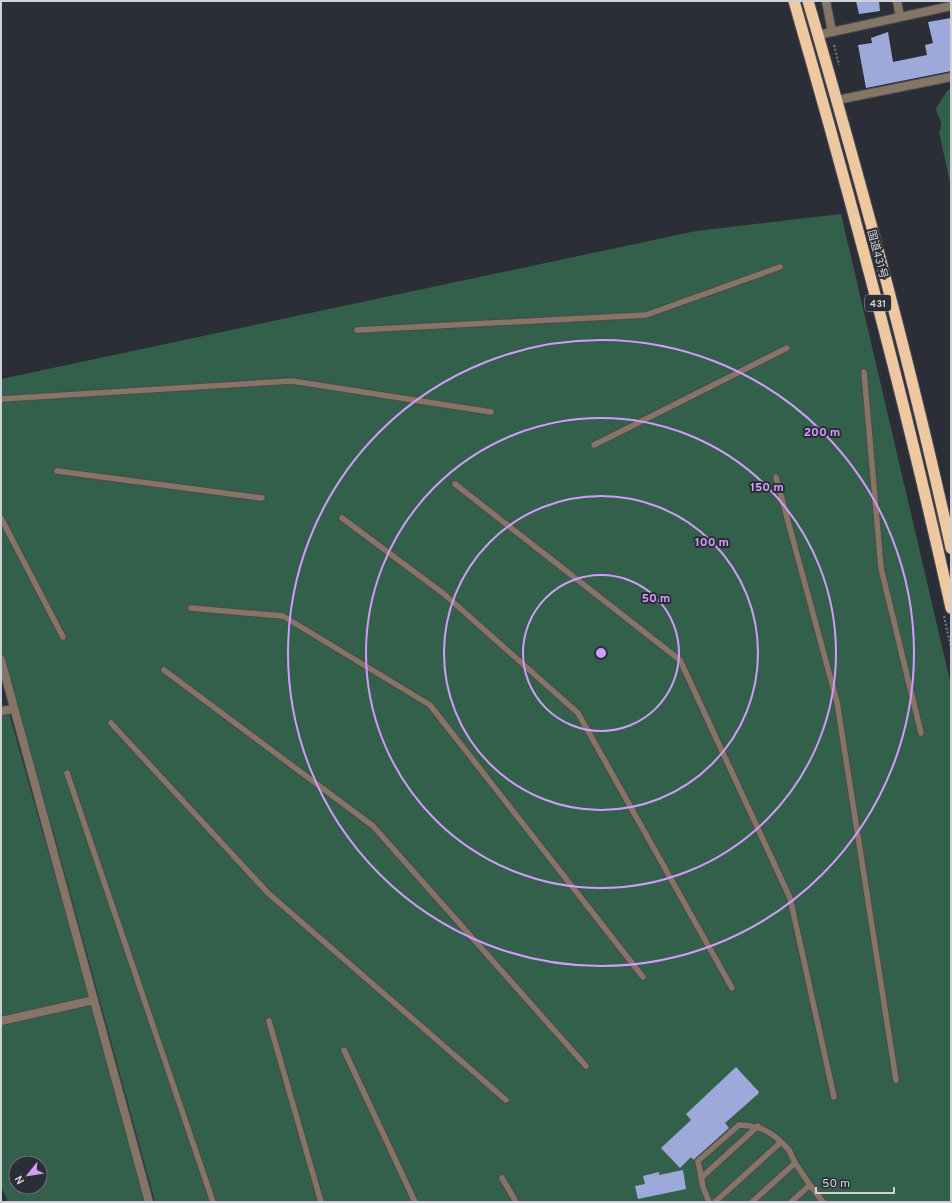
<svg xmlns="http://www.w3.org/2000/svg" width="952" height="1203" viewBox="0 0 952 1203" font-family="Overpass,'Noto Sans JP',sans-serif">
<style>
.green{fill:#33604b;fill-rule:evenodd}
.building{fill:#9ea9db}
.lines{fill:none;stroke-linecap:round;stroke-linejoin:round}
.service-casing{stroke:#4a4b54;stroke-width:8}
.minor-casing{stroke:#4a4b54;stroke-width:10}
.trunk-casing{stroke:#4a4b54;stroke-width:13}
.path{stroke:#797a82;stroke-width:2;stroke-dasharray:2 2;stroke-linecap:butt}
.service{stroke:#857564;stroke-width:5.5}
.minor{stroke:#857564;stroke-width:8}
.trunk{stroke:#eec8a1;stroke-width:11}
.ring{fill:none;stroke:#d29cfd;stroke-width:2}
.labels{text-anchor:middle;stroke-width:4;stroke-linejoin:round;paint-order:stroke}
.shield{fill:#2c2e37;stroke:#9fa0a7;stroke-width:1}
.shield-label{font-size:10px;font-weight:bold;fill:#d0d1d7}
.street-label{font-size:11px;fill:#d0d1d7;stroke:#2c2e37}
.centre{fill:#d29cfd;stroke:#2c2e37;stroke-width:2}
.ring-label{font-size:12px;text-anchor:middle;font-weight:bold;fill:#d29cfd;stroke:#2c2e37;stroke-width:4;stroke-linejoin:round;paint-order:stroke}
</style>
<rect width="100%" height="100%" fill="#2c2e37"/>
<!-- green -->
<g class="green">
<path d="M951,89V187L939,132C945,122 937,117 936,108L948,90Z"/>
<polygon points="841,214 951,685 951,1202 155,1202 54,834 1,652 1,379 696,231"/>
<polygon points="9,713 89,997 88,999 1,1016 1,714"/>
<path d="M88,1005L91,1007L146,1202H8L1,1186V1024ZM16,1163H40V1187H16Z"/>
</g>
<!-- building -->
<g class="building">
<polygon points="856,1 879,1 880,11 859,14"/>
<polygon points="951,18 951,71 866,88 858,45 872,43 871,38 888,32 893,62 927,55 925,45 933,43 928,22"/>
<polygon points="736,1067 759,1092 758,1094 725,1123 729,1128 694,1160 691,1157 680,1168 661,1148 691,1120 686,1114"/>
<polygon points="683,1170 686,1189 638,1199 635,1186 645,1184 643,1176 659,1172 659,1175"/>
</g>
<g class="lines">
<!-- service casing -->
<g class="service-casing">
<g id="service">
<polyline points="357,330 646,315 780,267"/>
<polyline points="864,372 881,568 921,733"/>
<polyline points="1,399 292,381 491,412"/>
<polyline points="594,445 787,348"/>
<polyline points="57,471 262,498"/>
<polyline points="776,477 837,702 896,1080"/>
<polyline points="455,484 680,660 790,898 834,1097"/>
<polyline points="1,518 63,637"/>
<polyline points="342,518 444,594 578,713 732,988"/>
<polyline points="191,608 283,616 430,705 643,977"/>
<polyline points="164,670 373,826 586,1066"/>
<polyline points="111,723 268,893 506,1100"/>
<polyline points="67,773 213,1202"/>
<polyline points="269,1021 321,1202"/>
<polyline points="344,1050 415,1202"/>
<polyline points="795,1163 810,1185"/>
<polyline points="502,1178 516,1202"/>
<polyline points="701,1178 758,1126"/>
<path d="M709,1202L703,1187L698,1161L739,1125C757,1126 768,1129 781,1142"/>
<polyline points="715,1202 781,1142 789,1150 795,1163 752,1202"/>
<polyline points="791,1202 810,1185 823,1202"/>
</g>
</g>
<!-- minor casing -->
<g class="minor-casing">
<g id="minor">
<polyline points="826,1 832,32"/>
<polyline points="897,1 900,17"/>
<polyline points="818,35 951,6"/>
<polyline points="837,100 951,77"/>
<polyline points="1,660 149,1202"/>
<polyline points="1,711 14,709"/>
<polyline points="1,1021 94,1000"/>
</g>
</g>
<!-- trunk casing -->
<g class="trunk-casing">
<g id="trunk">
<path d="M794,1C852,202 906,404 951,608"/>
<path d="M808,1C861,182 911,364 951,548"/>
</g>
</g>
<!-- path -->
<g class="path">
<polyline points="834,45 839,65"/>
<polyline points="944,616 951,648"/>
</g>
<!-- service -->
<use href="#service" class="service"/>
<!-- minor -->
<use href="#minor" class="minor"/>
<!-- trunk -->
<use href="#trunk" class="trunk"/>
</g>
<!-- distance rings -->
<g class="ring">
<circle cx="601" cy="653" r="78"/>
<circle cx="601" cy="653" r="157"/>
<circle cx="601" cy="653" r="235"/>
<circle cx="601" cy="653" r="313"/>
</g>
<g class="labels">
<!-- shield labels -->
<rect class="shield" x="865" y="295" width="26" height="16" rx="3"/>
<g class="shield-label">
<text x="878" y="307">431</text>
</g>
<!-- street labels -->
<g class="street-label">
<text transform="translate(878 254) rotate(75)" y="4">国道431号</text>
</g>
</g>
<circle cx="601" cy="653" r="6" class="centre"/>
<g class="ring-label">
<text x="822" y="436">200 m</text>
<text x="767" y="491">150 m</text>
<text x="712" y="546">100 m</text>
<text x="656" y="602">50 m</text>
</g>
<!-- border -->
<rect width="952" height="1203" fill="none" stroke="#d0d1d7" stroke-width="4"/>
<!-- north arrow -->
<g transform="translate(28 1175) rotate(240)"><circle r="19" fill="#2c2e37" stroke="#6e6f77"/>
<path d="M0-3L7 15L0 10L-7 15Z" fill="#d29cfd"/>
<text y="-6" font-size="11" font-weight="bold" text-anchor="middle" fill="#d0d1d7">N</text>
</g>
<!-- scale -->
<path d="M816 1187v6h78v-6" fill="none" stroke="#d0d1d7" stroke-width="2"/>
<text x="822" y="1187" font-size="12" fill="#d0d1d7" stroke="#2c2e37" stroke-width="3" paint-order="stroke">50 m</text>
</svg>
